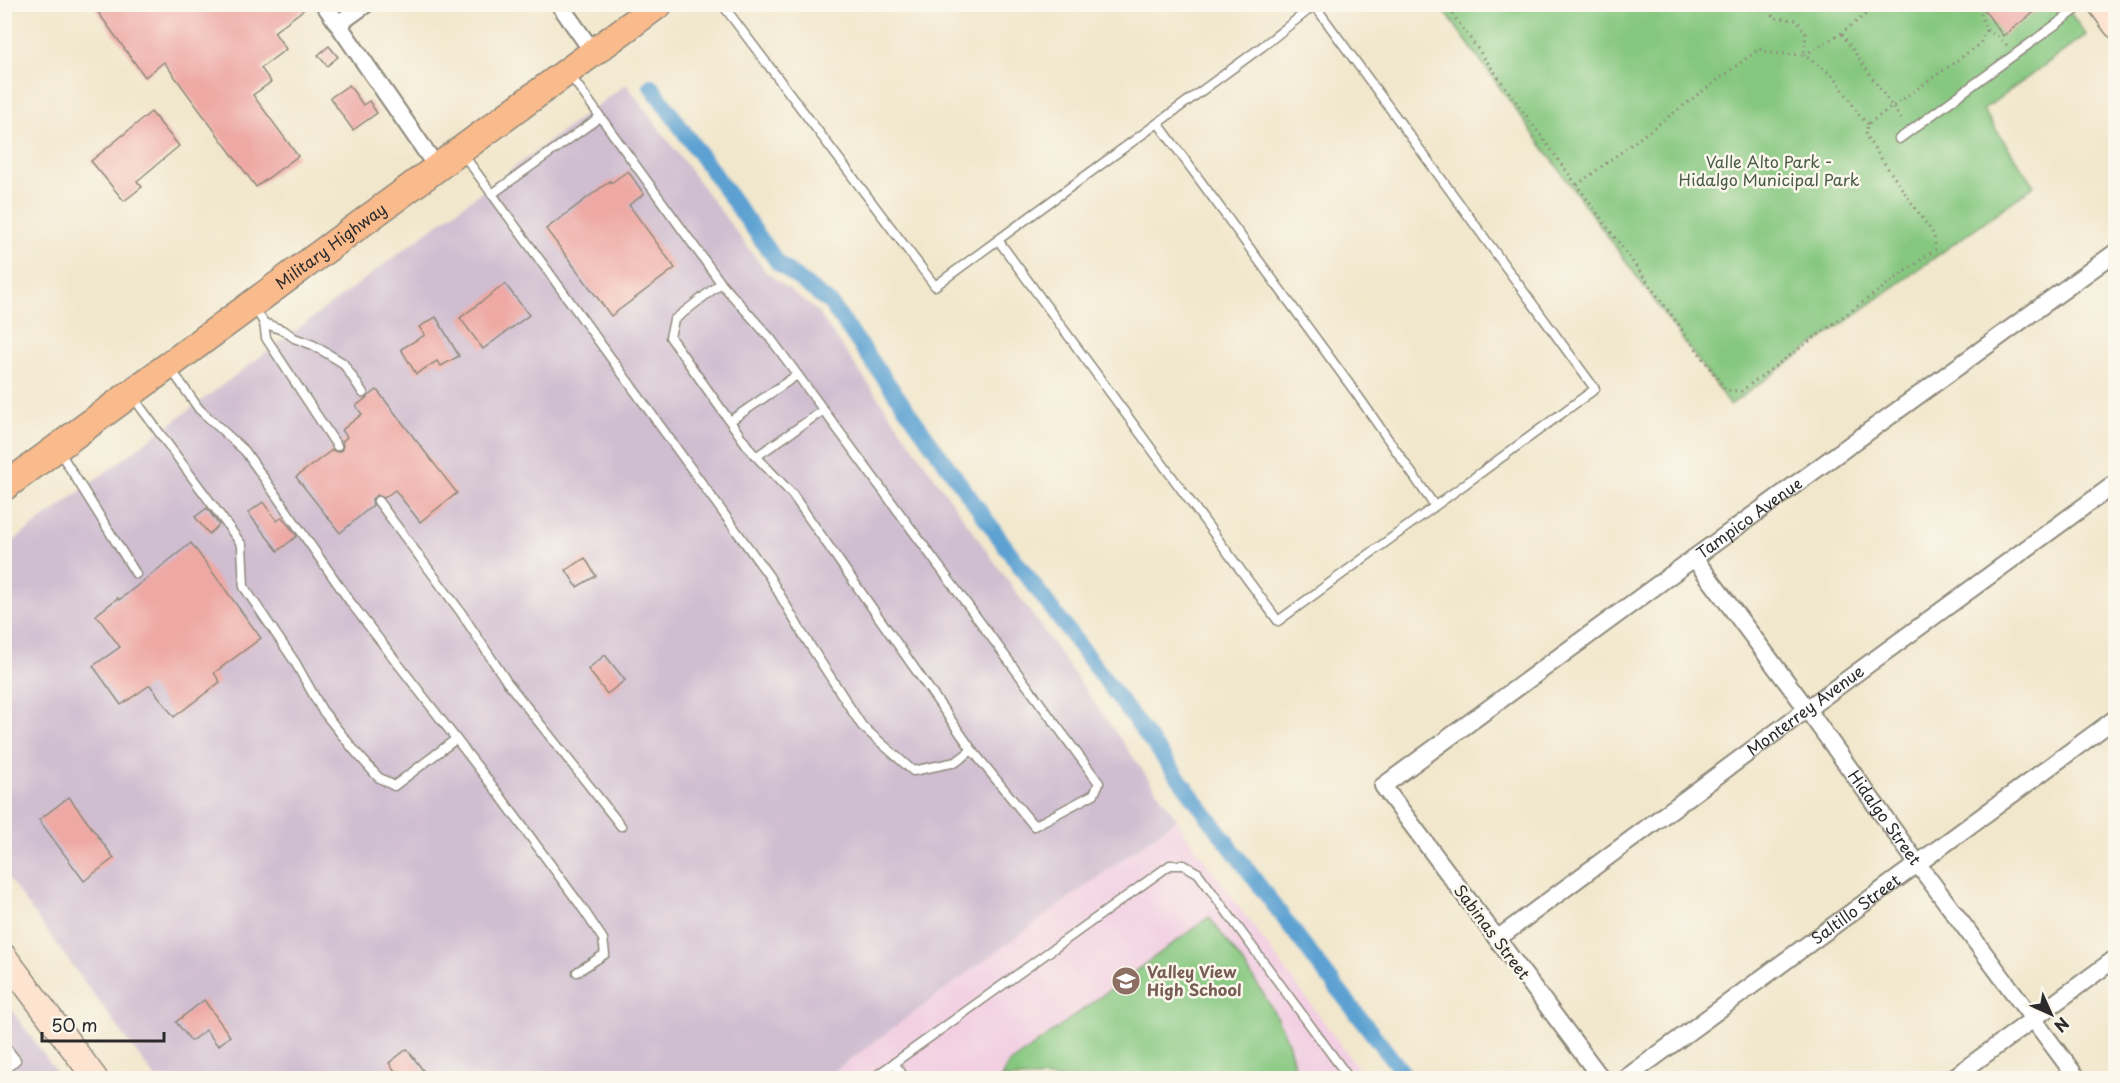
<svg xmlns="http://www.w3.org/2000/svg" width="2120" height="1083" viewBox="0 0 2120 1083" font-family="'Playpen Sans',sans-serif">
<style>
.built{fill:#f2cfe2}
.industrial{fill:#cfbdd0}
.green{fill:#85c77f;stroke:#587955;stroke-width:1.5}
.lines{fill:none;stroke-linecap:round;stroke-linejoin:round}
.canal{stroke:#5ba1d1;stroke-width:16}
.building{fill:#eea9a4}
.lane-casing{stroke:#8e897c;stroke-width:11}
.street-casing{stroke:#8e897c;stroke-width:20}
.secondary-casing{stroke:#8e897c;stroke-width:27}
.primary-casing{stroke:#8e897c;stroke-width:30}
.path{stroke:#8e897c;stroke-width:3;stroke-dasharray:1.5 4.5;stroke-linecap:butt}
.lane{stroke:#fff;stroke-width:8}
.street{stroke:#fff;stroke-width:16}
.secondary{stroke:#fde4d1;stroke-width:24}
.primary{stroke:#fabb8c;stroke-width:27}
.labels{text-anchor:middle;stroke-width:5;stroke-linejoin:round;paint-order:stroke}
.park-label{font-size:16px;fill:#465a44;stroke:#fbf7ec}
.street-label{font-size:16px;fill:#2b2b2b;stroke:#fbf7ec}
.education-label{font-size:16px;font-weight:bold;fill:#785e54;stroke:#fbf7ec;text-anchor:start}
</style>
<rect width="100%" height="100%" fill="#fbf7ec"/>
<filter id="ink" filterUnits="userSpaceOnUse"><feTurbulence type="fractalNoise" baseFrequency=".0167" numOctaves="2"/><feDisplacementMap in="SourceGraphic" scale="12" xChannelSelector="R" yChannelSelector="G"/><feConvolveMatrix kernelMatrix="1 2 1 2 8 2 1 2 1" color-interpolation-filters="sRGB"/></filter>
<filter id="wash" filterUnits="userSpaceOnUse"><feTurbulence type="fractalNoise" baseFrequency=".008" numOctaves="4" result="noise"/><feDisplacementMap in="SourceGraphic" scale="24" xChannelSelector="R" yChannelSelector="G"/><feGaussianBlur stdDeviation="1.35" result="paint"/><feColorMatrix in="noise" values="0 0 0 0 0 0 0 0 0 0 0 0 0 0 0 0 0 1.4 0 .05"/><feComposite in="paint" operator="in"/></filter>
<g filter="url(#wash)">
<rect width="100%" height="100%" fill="#f1e7cc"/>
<!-- built -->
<polygon class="built" points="1177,819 1186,835 1365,1078 825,1078"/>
<!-- industrial -->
<g class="industrial">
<polygon points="626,84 766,272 816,310 1177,819 825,1078 155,1078 5,874 4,548"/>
<polygon points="5,1001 61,1078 5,1078"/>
</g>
<!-- green -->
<g class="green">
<polygon points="2064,4 2086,35 1983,110 2034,186 1730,405 1440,5"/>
<path d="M1209,917C1238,956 1270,997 1288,1042C1292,1054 1294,1067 1297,1078H1001L1008,1064L1018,1057Z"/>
</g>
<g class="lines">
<!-- canal -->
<polyline class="canal" points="651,86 778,263 830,303 1021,568 1322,969 1407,1078"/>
</g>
<g id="blocks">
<!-- building -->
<g class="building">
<polygon points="92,4 228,4 232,10 241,4 311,4 274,32 286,49 261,68 271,82 253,95 298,156 256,187 164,62 145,77"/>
<polygon points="1980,4 2045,4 2003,36"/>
<polygon points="329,46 338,57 327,66 318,55"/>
<polygon points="349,85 363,105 369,101 377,113 353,130 330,98"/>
<polygon points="151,112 179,146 137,181 142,187 124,201 91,161"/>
<polygon points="628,171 644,194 629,205 675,268 611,316 546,229 610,181 611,183"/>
<polygon points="505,284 529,315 483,349 460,318"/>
<polygon points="436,317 459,356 441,366 437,361 416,374 401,349 425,335 419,327"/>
<polygon points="377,390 457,493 420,522 395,490 384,498 377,495 372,499 373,505 340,533 296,477 332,450 337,452 341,451 343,446 342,442 347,437 342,430 362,414 356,406"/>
<polygon points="263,502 277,521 282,517 297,536 278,551 248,513"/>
<polygon points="207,508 219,525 209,534 195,517"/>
<polygon points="191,543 261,638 214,673 220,682 174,717 150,685 121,705 93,666 120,647 96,615 118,598 119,600"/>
<polygon points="585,558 596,576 577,587 566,570"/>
<polygon points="605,655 625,680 607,694 588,669"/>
<polygon points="69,797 114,858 84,881 39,820"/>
<polygon points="204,1000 230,1036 218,1046 206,1030 191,1041 176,1022"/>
<polygon points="407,1049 425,1073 417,1078 400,1078 389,1063"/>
</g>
</g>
</g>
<g filter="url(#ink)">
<use href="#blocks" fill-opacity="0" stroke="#8e897c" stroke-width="1.5"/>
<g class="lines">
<!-- lane casing -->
<g class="lane-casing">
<g id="lane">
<polyline points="722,4 935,286 1263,46 1316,4"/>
<polyline points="1158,123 1358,396 1434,505"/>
<polyline points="1899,139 2084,4"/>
<polyline points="463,154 769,576 802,633 862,726 913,771 956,762 972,750 1034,826 1094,794 1099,783 771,339 721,283 570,75"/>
<polyline points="492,194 600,117"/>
<polyline points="998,240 1278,621 1595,389 1315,6"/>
<polyline points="721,283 674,320 670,337 751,451 792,494 972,750"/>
<polyline points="254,307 264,323 266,338 337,446"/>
<polyline points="264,323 285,331 294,338 313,345 343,363 363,393"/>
<polyline points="171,369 199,409 245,451 351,603 501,797 581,906 603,939 605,954 577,972"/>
<polyline points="133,397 242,545 244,587 295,662 322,710 354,750 378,777 394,786 456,739"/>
<polyline points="730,421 797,375"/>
<polyline points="59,451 136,574"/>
<polyline points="757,456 824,410"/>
<polyline points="378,501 460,611 507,682 621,826"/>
<polyline points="4,1045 16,1060 4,1071"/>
<polyline points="894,1063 905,1078"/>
<polyline points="873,1078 1170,865 1184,865 1198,873 1349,1078"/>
</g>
</g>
<!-- street casing -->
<g class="street-casing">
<g id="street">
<polyline points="324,4 438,169"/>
<polyline points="559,4 593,52"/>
<polyline points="338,24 366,4"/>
<path id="s1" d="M1694,558L1807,709L1917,863L2077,1078"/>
<path id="s2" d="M1497,939L1807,709L2116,483"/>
<path id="s3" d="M1601,1078L1383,786L1694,558L2116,252"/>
<path id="s4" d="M1626,1078L2116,718"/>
<polyline points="1953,1078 2116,958"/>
</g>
</g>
<!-- secondary casing -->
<g class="secondary-casing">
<g id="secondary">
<polyline points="2100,4 2116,26"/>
<polyline points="4,956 95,1078"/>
</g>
</g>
<!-- primary casing -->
<g class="primary-casing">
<g id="primary">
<path id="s5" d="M4,487L659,4"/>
</g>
</g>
<!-- path -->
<g class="path">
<polyline points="1445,4 1726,390 1741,391 1936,249 1934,235 1865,135 1868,124 1980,44 1986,30"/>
<polyline points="1973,4 1981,14 1986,30 1997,36 2008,46"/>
<polyline points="1842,34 1903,122"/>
<polyline points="1868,124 1859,115 1835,77 1804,55 1841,33 1880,4"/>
<polyline points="1577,185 1759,49 1770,53 1804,55 1806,34 1797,20 1774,18 1765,4"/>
</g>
<!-- lane -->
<use href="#lane" class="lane"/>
<!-- street -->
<use href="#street" class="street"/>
<!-- secondary -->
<use href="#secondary" class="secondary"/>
<!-- primary -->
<use href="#primary" class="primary"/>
</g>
</g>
<!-- icons -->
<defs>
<g id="school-disc" transform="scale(1.5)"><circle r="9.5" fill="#8d6e63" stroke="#fbf7ec"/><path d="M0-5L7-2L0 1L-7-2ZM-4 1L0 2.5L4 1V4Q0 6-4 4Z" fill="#fff"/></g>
</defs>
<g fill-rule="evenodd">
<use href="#school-disc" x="1126" y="981"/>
</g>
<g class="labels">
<!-- park labels -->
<g class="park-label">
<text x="1769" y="168">Valle Alto Park -<tspan x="1769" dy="18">Hidalgo Municipal Park</tspan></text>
</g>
<!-- street labels -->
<g class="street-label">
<text dy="6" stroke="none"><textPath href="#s5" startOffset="406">Military Highway</textPath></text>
<text dy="6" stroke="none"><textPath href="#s3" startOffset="818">Tampico Avenue</textPath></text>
<text dy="6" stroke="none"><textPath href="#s2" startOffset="384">Monterrey Avenue</textPath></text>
<text dy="6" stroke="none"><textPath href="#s1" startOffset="322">Hidalgo Street</textPath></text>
<text dy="6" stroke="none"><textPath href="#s4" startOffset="285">Saltillo Street</textPath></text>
<text transform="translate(1492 932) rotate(53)" y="6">Sabinas Street</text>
</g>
<!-- education labels -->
<g class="education-label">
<text x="1147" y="978">Valley View<tspan x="1147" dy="18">High School</tspan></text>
</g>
</g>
<!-- margin -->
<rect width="2120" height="1083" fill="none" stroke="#fbf7ec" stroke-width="24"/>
<!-- north arrow -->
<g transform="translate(2051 1014) rotate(135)" stroke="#fbf7ec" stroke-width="4.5" paint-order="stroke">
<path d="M0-4.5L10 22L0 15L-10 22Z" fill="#2b2b2b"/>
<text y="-9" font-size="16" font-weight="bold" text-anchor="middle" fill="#2b2b2b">N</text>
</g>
<!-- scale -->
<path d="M42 1032v9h122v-9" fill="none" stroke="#2b2b2b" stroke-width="3"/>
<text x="51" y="1032" font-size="18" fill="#2b2b2b" stroke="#fbf7ec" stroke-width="4.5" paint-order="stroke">50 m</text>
</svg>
